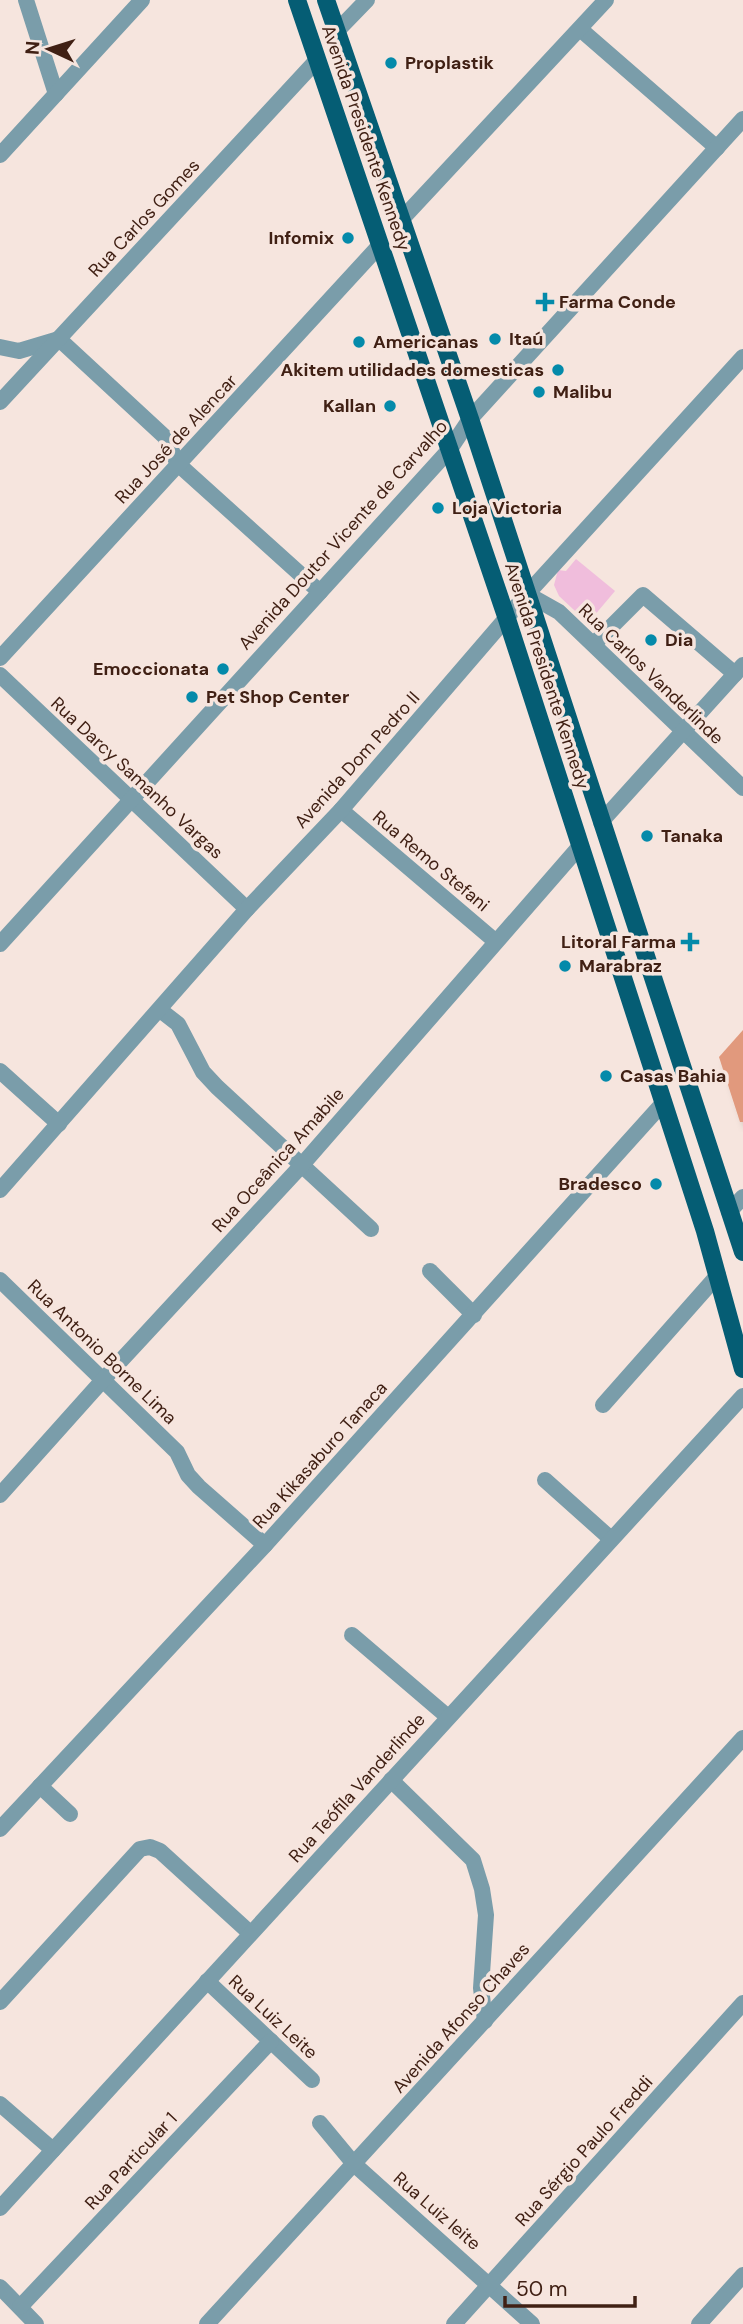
<svg xmlns="http://www.w3.org/2000/svg" width="743" height="2324" viewBox="0 0 743 2324" font-family="'DM Sans',sans-serif">
<style>
.green{fill:#f0bddc}
.building{fill:#e1997d;filter:url(#shadow)}
.lines{fill:none;stroke-linecap:round;stroke-linejoin:round}
.minor{stroke:#7a9daa;stroke-width:16}
.major{stroke:#055d74;stroke-width:18}
.poi-dot{fill:#048aaa;stroke:#f6e5de;stroke-width:2.5}
.labels{text-anchor:middle;stroke-width:7;stroke-linejoin:round;paint-order:stroke}
.poi-label{font-size:18px;font-weight:bold;fill:#402014;stroke:#f6e5de;text-anchor:start}
.street-label{font-size:18px;fill:#402014;stroke:#f6e5de}
</style>
<defs>
<filter id="shadow"><feDropShadow dx="6" dy="6" stdDeviation="3.5" flood-color="#0004"/></filter>
</defs>
<rect width="100%" height="100%" fill="#f6e5de"/>
<!-- green -->
<polygon class="green" points="576,559 615,591 588,623 559,596 554,585 558,570 566,571"/>
<!-- building -->
<polygon class="building" points="743,1030 743,1122 740,1122 719,1057"/>
<g class="lines">
<!-- minor -->
<g class="minor">
<polyline points="26,0 56,94"/>
<polyline points="580,29 717,148"/>
<polyline points="336,32 367,0"/>
<polyline points="0,155 142,0"/>
<polyline points="401,220 606,0"/>
<polyline points="0,347 19,351 59,339 165,437 178,464 320,592"/>
<polyline points="0,402 317,60"/>
<polyline points="527,594 559,612 743,788"/>
<polyline points="594,644 643,595 735,674"/>
<polyline points="0,658 380,245"/>
<polyline points="0,675 247,909"/>
<polyline points="341,810 495,941"/>
<polyline points="601,822 743,665"/>
<polyline points="0,944 450,449 470,419 743,119"/>
<polyline points="160,1010 178,1024 203,1072 217,1087 371,1229"/>
<polyline points="0,1071 59,1124"/>
<polyline points="0,1190 247,909 341,810 527,594 743,357"/>
<polyline points="729,1212 743,1197"/>
<polyline points="430,1271 474,1315"/>
<polyline points="0,1280 177,1452 188,1475 199,1487 265,1545"/>
<polyline points="603,1405 718,1275"/>
<polyline points="545,1480 611,1539"/>
<polyline points="0,1495 102,1381 301,1166 580,846"/>
<polyline points="352,1635 448,1717"/>
<polyline points="391,1780 473,1860 482,1889 486,1915 481,1988 485,2021"/>
<polyline points="40,1786 70,1814"/>
<polyline points="0,1829 265,1545 664,1102"/>
<polyline points="207,1981 312,2080"/>
<polyline points="0,2002 140,1849 150,1847 160,1851 250,1933"/>
<polyline points="0,2104 53,2150"/>
<polyline points="320,2123 354,2164 532,2324"/>
<polyline points="0,2208 743,1396"/>
<polyline points="0,2287 36,2324"/>
<polyline points="20,2307 271,2041"/>
<polyline points="207,2324 743,1738"/>
<polyline points="454,2324 743,2003"/>
<polyline points="699,2324 743,2275"/>
</g>
<!-- major -->
<g class="major">
<polyline points="297,0 507,619 705,1231 743,1369"/>
<polyline points="326,0 470,419 743,1252"/>
</g>
</g>
<!-- markers -->
<g class="poi-dot">
<circle cx="391" cy="63" r="7"/>
<circle cx="348" cy="238" r="7"/>
<path d="M541.5 291.5h7v7h7v7h-7v7h-7v-7h-7v-7h7z"/>
<circle cx="495" cy="339" r="7"/>
<circle cx="359" cy="342" r="7"/>
<circle cx="558" cy="370" r="7"/>
<circle cx="539" cy="392" r="7"/>
<circle cx="390" cy="406" r="7"/>
<circle cx="438" cy="508" r="7"/>
<circle cx="651" cy="640" r="7"/>
<circle cx="223" cy="669" r="7"/>
<circle cx="192" cy="697" r="7"/>
<circle cx="647" cy="836" r="7"/>
<path d="M686.5 931.5h7v7h7v7h-7v7h-7v-7h-7v-7h7z"/>
<circle cx="565" cy="966" r="7"/>
<circle cx="606" cy="1076" r="7"/>
<circle cx="656" cy="1184" r="7"/>
</g>
<g class="labels">
<!-- poi labels -->
<g class="poi-label">
<text x="405" y="69">Proplastik</text>
<text x="334" y="244" text-anchor="end">Infomix</text>
<text x="559" y="308">Farma Conde</text>
<text x="509" y="345">Itaú</text>
<text x="373" y="348">Americanas</text>
<text x="544" y="376" text-anchor="end">Akitem utilidades domesticas</text>
<text x="553" y="398">Malibu</text>
<text x="376" y="412" text-anchor="end">Kallan</text>
<text x="452" y="514">Loja Victoria</text>
<text x="665" y="646">Dia</text>
<text x="209" y="675" text-anchor="end">Emoccionata</text>
<text x="206" y="703">Pet Shop Center</text>
<text x="661" y="842">Tanaka</text>
<text x="676" y="948" text-anchor="end">Litoral Farma</text>
<text x="579" y="972">Marabraz</text>
<text x="620" y="1082">Casas Bahia</text>
<text x="642" y="1190" text-anchor="end">Bradesco</text>
</g>
<!-- street labels -->
<g class="street-label">
<text transform="translate(366 138) rotate(71)" y="6">Avenida Presidente Kennedy</text>
<text transform="translate(144 218) rotate(-47)" y="6">Rua Carlos Gomes</text>
<text transform="translate(176 439) rotate(-47)" y="6">Rua José de Alencar</text>
<text transform="translate(343 535) rotate(-48)" y="6">Avenida Doutor Vicente de Carvalho</text>
<text transform="translate(651 674) rotate(44)" y="6">Rua Carlos Vanderlinde</text>
<text transform="translate(547 676) rotate(72)" y="6">Avenida Presidente Kennedy</text>
<text transform="translate(357 760) rotate(-48)" y="6">Avenida Dom Pedro II</text>
<text transform="translate(137 778) rotate(43)" y="6">Rua Darcy Samanho Vargas</text>
<text transform="translate(431 861) rotate(40)" y="6">Rua Remo Stefani</text>
<text transform="translate(278 1160) rotate(-48)" y="6">Rua Oceânica Amabile</text>
<text transform="translate(102 1352) rotate(44)" y="6">Rua Antonio Borne Lima</text>
<text transform="translate(320 1455) rotate(-48)" y="6">Rua Kikasaburo Tanaca</text>
<text transform="translate(357 1788) rotate(-48)" y="6">Rua Teófila Vanderlinde</text>
<text transform="translate(273 2017) rotate(43)" y="6">Rua Luiz Leite</text>
<text transform="translate(461 2018) rotate(-48)" y="6">Avenida Afonso Chaves</text>
<text transform="translate(584 2151) rotate(-48)" y="6">Rua Sérgio Paulo Freddi</text>
<text transform="translate(131 2161) rotate(-47)" y="6">Rua Particular 1</text>
<text transform="translate(437 2211) rotate(41)" y="6">Rua Luiz leite</text>
</g>
</g>
<!-- north arrow -->
<g transform="translate(49 49) rotate(274)" stroke="#f6e5de" stroke-width="5" paint-order="stroke">
<path d="M0-5L12 26L0 18L-12 26Z" fill="#402014"/>
<text y="-10" font-size="19" font-weight="bold" text-anchor="middle" fill="#402014">N</text>
</g>
<!-- scale -->
<path d="M505 2296v10h130v-10" fill="none" stroke="#402014" stroke-width="3.5"/>
<text x="516" y="2296" font-size="21" fill="#402014" stroke="#f6e5de" stroke-width="5" paint-order="stroke">50 m</text>
</svg>
